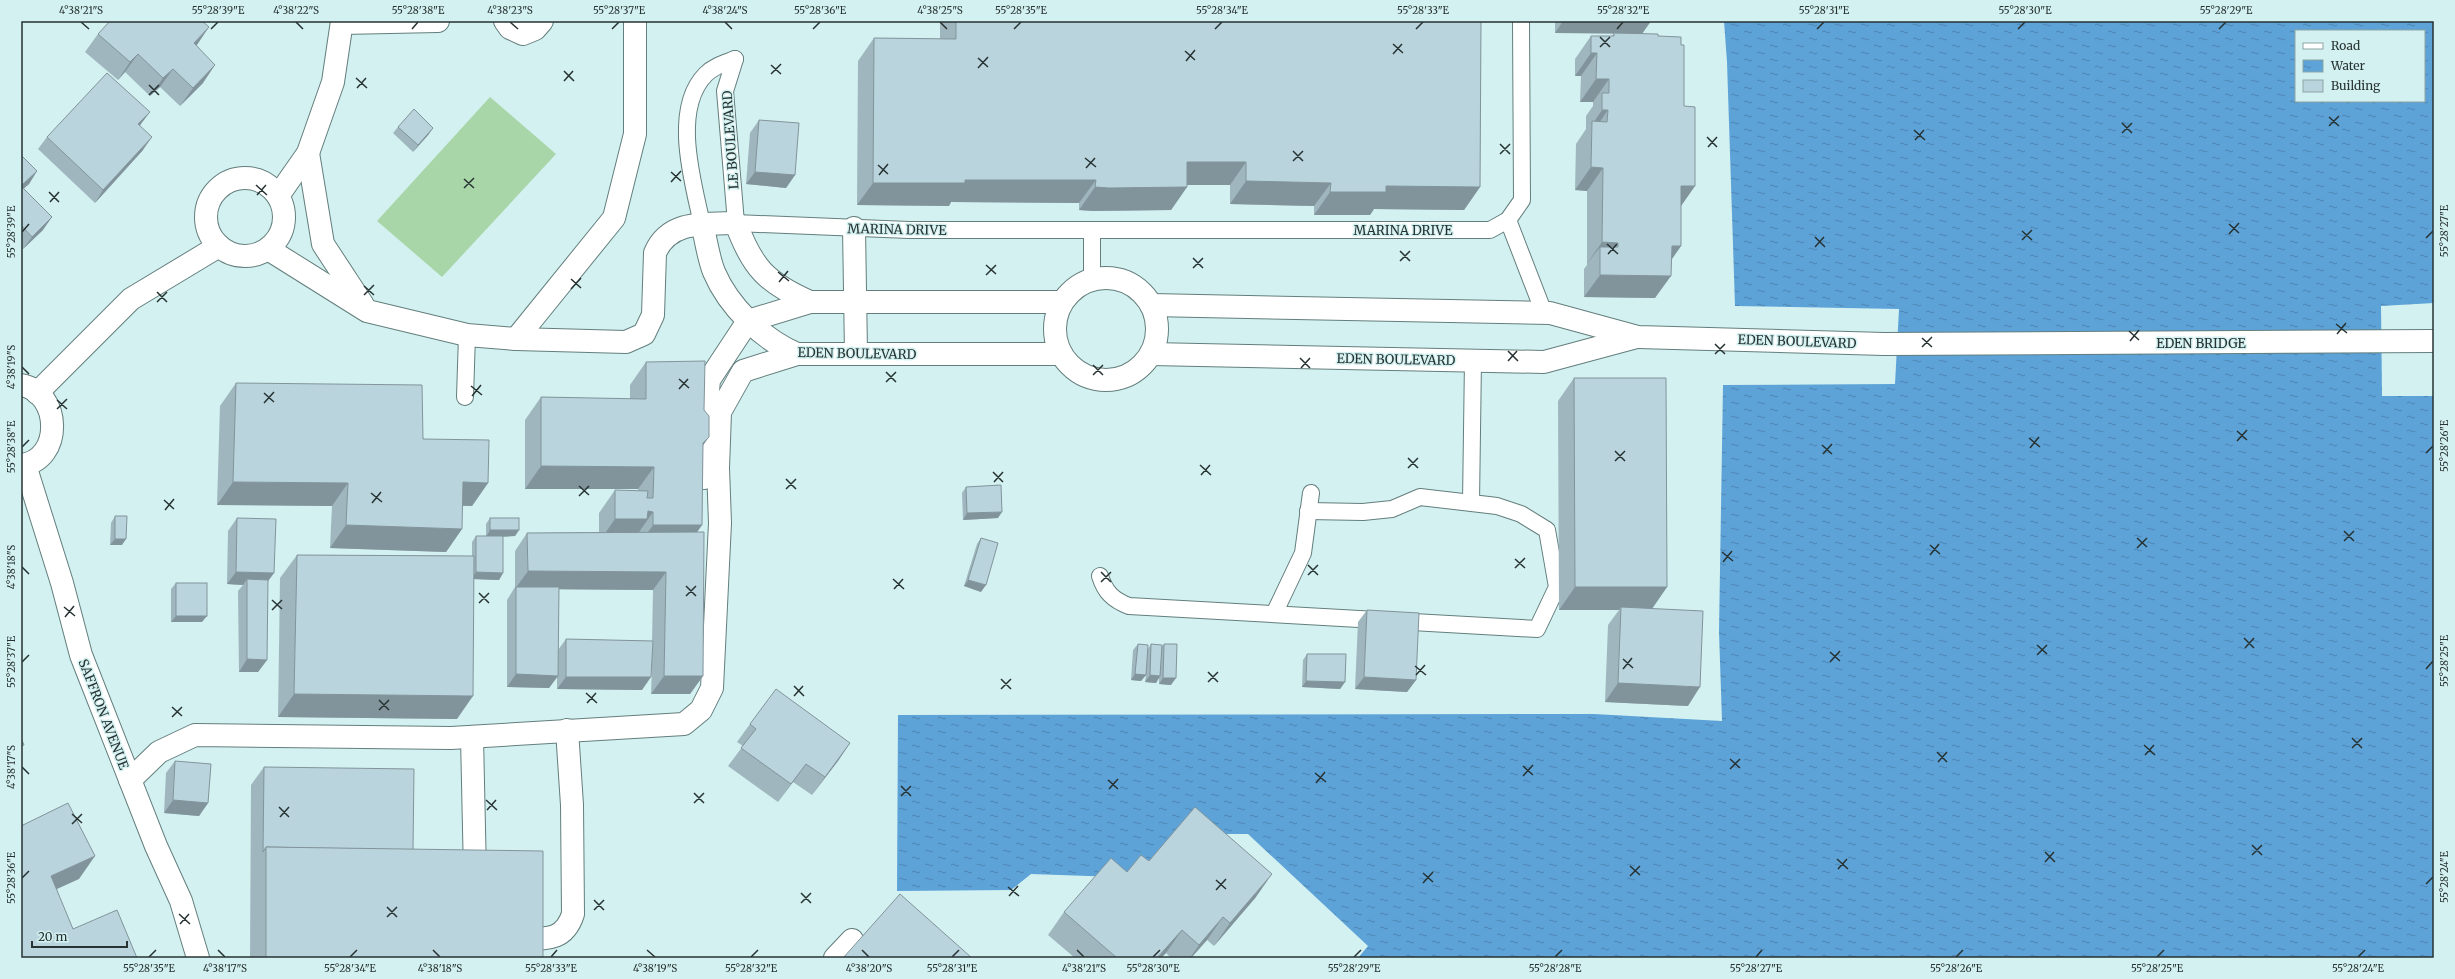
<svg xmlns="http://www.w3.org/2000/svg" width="2455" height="979" viewBox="0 0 2455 979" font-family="Merriweather,serif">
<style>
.garden{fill:#a8d6a8}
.water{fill:url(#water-ripples);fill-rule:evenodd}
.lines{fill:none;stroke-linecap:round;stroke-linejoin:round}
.lane-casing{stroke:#637e7d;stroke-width:18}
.street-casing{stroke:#637e7d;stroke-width:24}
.lane{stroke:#fff;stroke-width:16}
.street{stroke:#fff;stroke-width:22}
.wall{fill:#9fb6be;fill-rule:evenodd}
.shaded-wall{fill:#82949b}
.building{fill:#b9d4dd;stroke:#82949b}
.ticks{fill:none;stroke:#273232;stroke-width:1.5}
.labels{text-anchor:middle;stroke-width:3;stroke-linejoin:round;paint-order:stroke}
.street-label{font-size:13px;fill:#273232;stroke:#d3f1f0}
.neatline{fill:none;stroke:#273232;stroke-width:1.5}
.ticks-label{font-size:10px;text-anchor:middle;fill:#273232}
</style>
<defs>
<pattern id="water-ripples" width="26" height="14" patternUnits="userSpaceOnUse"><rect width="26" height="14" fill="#5da3d8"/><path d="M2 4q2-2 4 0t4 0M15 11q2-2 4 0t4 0" fill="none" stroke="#4d85b0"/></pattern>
</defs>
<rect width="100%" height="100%" fill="#d3f1f0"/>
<!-- garden -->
<polygon class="garden" points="490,97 556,154 442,277 377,221"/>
<!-- water -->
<path class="water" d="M1724,21H2434V303L2381,306L2382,396H2434V958H1358L1368,946L1248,834H1214L1117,877L1031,874L1011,890L897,891L898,715L1594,714L1722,721L1719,632L1723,385L1895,384L1899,309L1735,306L1727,62ZM2296,31H2424V101H2296Z"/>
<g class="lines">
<!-- lane casing -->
<g class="lane-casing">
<g id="lane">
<polyline points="735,59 725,91 736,223 909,230 1490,230 1508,220 1522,200 1521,21"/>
<polyline points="1508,220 1544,313"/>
<path d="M702,224C693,182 671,109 706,74C714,66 725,63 735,59"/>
<polyline points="1092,279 1092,231"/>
<polyline points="465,397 467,335"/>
<polyline points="1471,502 1473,360"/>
<path d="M1100,576C1105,592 1113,600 1129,606L1537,629L1557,587L1547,530L1521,514L1497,506L1420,497L1392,509L1363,512L1308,511"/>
<polyline points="1274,614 1303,553 1311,493"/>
</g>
</g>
<!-- street casing -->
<g class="street-casing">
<g id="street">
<polyline points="505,21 510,28 523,34 535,29 542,21"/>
<polyline points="342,23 438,21"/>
<polyline points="308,153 323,244 363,305"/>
<circle cx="245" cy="217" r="39"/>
<polyline points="278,196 308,153 333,82 342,21"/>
<path d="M702,224C706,239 708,257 714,272C729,307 762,339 797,354H1061"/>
<polyline points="854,228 856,353"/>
<path d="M268,249L367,311L467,335L516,339L626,342L644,334L653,315L655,253C669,220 705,224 736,223C752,268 767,283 810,302H1062"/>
<circle cx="1106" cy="329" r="51"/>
<polyline points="1151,305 1550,313 1638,337 1884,344 2434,341"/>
<polyline points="516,339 614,218 635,134 635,21"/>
<polyline points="1151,354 1544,362 1637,337"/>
<path d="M21,385C62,392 63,461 21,465"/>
<polyline points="37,393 131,299 219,246"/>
<polyline points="25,465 62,583 81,655 156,846 181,901 198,958"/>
<polyline points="704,478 702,458 709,380 748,321 810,302"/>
<polyline points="472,737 475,874"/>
<polyline points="130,780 159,752 195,735 451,738 684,724 701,710 712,688 720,523 718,468 720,412 743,371 797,354"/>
<path d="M526,939C549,939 565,939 573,914L572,805L567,730"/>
<polyline points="835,958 852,940"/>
</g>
</g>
<!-- lane -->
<use href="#lane" class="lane"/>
<!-- street -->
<use href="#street" class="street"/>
</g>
<!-- wall -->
<g class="wall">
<polygon points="940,21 1481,21 1480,187 1464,210 1374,209 1370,215 1314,215 1314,206 1230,204 1230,185 1187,185 1187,187 1171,210 1093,211 1079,210 1079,203 951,202 949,206 857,205 858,61 874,38 940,39"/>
<polygon points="1555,21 1651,21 1642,33 1658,36 1681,45 1684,106 1695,186 1681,205 1681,246 1671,260 1655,298 1584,297 1584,269 1587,265 1587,191 1575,190 1576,144 1586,129 1586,116 1593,106 1593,102 1580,102 1581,76 1575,76 1575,59 1591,36 1612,36 1614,33 1555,33"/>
<polygon points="98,34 196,46 203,83 180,106 160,87 150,96 125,72 118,80 85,52"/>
<polygon points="759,120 795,175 786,188 746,184 750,133"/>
<polygon points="141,124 140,126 143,150 95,203 38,149 47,137"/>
<polygon points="398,127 429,134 413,152 393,133"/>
<polygon points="21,155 37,171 29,184 24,188 43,230 23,249 21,247"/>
<path d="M646,362L703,445L702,525L697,532L703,676L690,694H651L652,667L642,690L557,689V677L549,688L507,687V600L515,587V551L527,533L599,532V513L615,490L638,491V489H525V420L541,397L630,399V385ZM559,589L653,590L652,641L566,639L558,650Z"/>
<polygon points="1574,378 1667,587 1652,609 1688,706 1605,702 1608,625 1619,610 1559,610 1558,401"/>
<polygon points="236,383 488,483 472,506 462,506 462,529 446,552 330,548 332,506 217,505 220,406"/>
<polygon points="966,487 998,518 963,520 962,493"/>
<polygon points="115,516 122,545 110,545 111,523"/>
<polygon points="237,518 274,573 268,581 267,660 258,672 239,672 238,591 243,585 227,584 228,531"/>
<polygon points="490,518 519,530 515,536 503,537 503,573 499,580 474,579 457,719 278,717 280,578 297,555 472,556 472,542 476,536 486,536 486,524"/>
<polygon points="981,538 981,592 964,586 977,544"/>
<polygon points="176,583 202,622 171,622 171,589"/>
<polygon points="1367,610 1416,680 1407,692 1355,689 1358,622"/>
<polygon points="1138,644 1148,649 1151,644 1161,647 1164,644 1171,685 1159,684 1159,678 1156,683 1145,682 1146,675 1141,681 1131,680 1133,650"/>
<polygon points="1307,654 1345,682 1340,689 1302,687 1303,660"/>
<polygon points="750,724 850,743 838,761 812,795 793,782 778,802 728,766 743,746 737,742"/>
<polygon points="175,761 208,803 199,816 164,813 166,773"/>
<polygon points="264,767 413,850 543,958 250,958 251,785"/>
<polygon points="1127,872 1256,897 1214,946 1207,940 1191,958 1171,958 1166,953 1161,958 1075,958 1048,935 1064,912"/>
</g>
<!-- shaded-wall -->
<g class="shaded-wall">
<polygon points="1563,21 1651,21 1642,34 1555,33"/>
<polygon points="209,27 197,45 181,61 194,43"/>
<polygon points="1591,53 1597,53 1581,76 1575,76"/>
<polygon points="138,54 125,72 118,80 130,62"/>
<polygon points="215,65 203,83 180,106 193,88"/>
<polygon points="173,69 160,87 150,96 163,78"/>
<polygon points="1596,79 1609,79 1593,102 1580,102"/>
<polygon points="1602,110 1608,110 1592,133 1592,125"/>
<polygon points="150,112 141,124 130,137 138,124"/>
<polygon points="433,128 429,134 413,152 418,145"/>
<polygon points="152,137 143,150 95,203 103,190"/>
<polygon points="1187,162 1246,162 1230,185 1171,185"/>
<polygon points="1591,167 1603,168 1587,191 1575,190"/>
<polygon points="37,171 29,184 21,191 21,186"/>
<polygon points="755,172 795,175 786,188 746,184"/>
<polygon points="965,180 1096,180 1079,203 951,202 949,206 857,205 873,183"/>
<polygon points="1246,181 1331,183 1314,206 1230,204"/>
<polygon points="1386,186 1480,187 1464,210 1374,209 1370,215 1314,215 1330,192"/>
<polygon points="1681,186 1695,186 1679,209"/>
<polygon points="1095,187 1187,187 1171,210 1093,211 1079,210"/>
<polygon points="52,217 43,230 23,249 32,237"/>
<polygon points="1602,242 1618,243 1602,266 1600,247 1586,265"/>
<polygon points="1672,246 1681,246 1665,269"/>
<polygon points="1600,275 1671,276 1655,298 1584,297"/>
<polygon points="709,437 693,460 703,443"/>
<polygon points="541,466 654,467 638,489 525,489"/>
<polygon points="233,482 348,483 332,506 217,505"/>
<polygon points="463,482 488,483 472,506 447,505"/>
<polygon points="648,511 653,512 637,535 599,542 615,519"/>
<polygon points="1002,512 998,518 963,520 967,513"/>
<polygon points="346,525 462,529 446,552 330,548"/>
<polygon points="653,525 702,525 686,548 637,548"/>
<polygon points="490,530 519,530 515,536 486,537"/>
<polygon points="115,539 126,539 122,545 110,545"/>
<polygon points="528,571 666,572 653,590 515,589"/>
<polygon points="236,572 274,573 265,585 247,579 243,585 227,584"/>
<polygon points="476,572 503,573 499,580 471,579"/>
<polygon points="968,580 986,585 981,592 964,586"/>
<polygon points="1575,587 1667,587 1651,610 1621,607 1619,610 1559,610"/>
<polygon points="176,616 207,616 202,622 171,622"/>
<polygon points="247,659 267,660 258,672 239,672"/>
<polygon points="516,674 558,676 549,688 507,687"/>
<polygon points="1135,674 1146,675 1141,681 1131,680"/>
<polygon points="1150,675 1160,676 1156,683 1145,682"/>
<polygon points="664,676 703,676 690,694 651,694"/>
<polygon points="566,677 651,677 642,690 557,689"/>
<polygon points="1364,677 1416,680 1407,692 1355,689"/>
<polygon points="1163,678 1176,678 1171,685 1159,684"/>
<polygon points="1306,681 1345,682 1340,689 1302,687"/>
<polygon points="1618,683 1700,687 1688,706 1605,702"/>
<polygon points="294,694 473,696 457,719 278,717"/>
<polygon points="850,743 838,761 812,795 825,777"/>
<polygon points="806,764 793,782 778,802 791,784"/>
<polygon points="173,800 208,803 199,816 164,813"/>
<polygon points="95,856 79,879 35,899 51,876"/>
<polygon points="1272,874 1256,897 1214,946 1230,923"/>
<polygon points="1223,917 1207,940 1191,958 1190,958 1199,945"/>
<polygon points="1182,930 1166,953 1161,958 1157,958"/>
</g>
<!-- building -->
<g class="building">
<polygon points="110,21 202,21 209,27 194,43 215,65 193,88 173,69 163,78 138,54 130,62 98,34"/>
<polygon points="956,21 1481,21 1480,187 1386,186 1386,192 1330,192 1331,183 1246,181 1246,162 1187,162 1187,187 1109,188 1095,187 1096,180 965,180 965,183 873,183 874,38 956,39"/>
<polygon points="1614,33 1658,34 1658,36 1681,37 1681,45 1684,45 1684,106 1695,107 1695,186 1681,186 1681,246 1672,246 1671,276 1600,275 1600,247 1618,247 1618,243 1602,242 1603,168 1591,167 1592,121 1607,122 1608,110 1602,110 1602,93 1609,93 1609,79 1596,79 1597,53 1591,53 1591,36 1614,36"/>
<polygon points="107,73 150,112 138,124 152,137 103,190 47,137"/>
<polygon points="414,109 433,128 418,145 398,127"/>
<polygon points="759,120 799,123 795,175 755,172"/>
<polygon points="21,155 37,171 21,186 52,217 32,237 21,225"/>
<polygon points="705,361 704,410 709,416 709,437 703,443 702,525 653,525 653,512 648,511 647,519 615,519 615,490 648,491 647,498 653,498 654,467 541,466 541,397 646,399 646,362"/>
<polygon points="1574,378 1666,378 1667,587 1575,587"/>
<polygon points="236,383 422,385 423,439 489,440 488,483 463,482 462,529 346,525 348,483 233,482"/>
<polygon points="1001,485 1002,512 967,513 966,487"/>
<polygon points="115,516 127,516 126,539 115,539"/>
<polygon points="237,518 276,519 274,573 236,572"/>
<rect x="490" y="518" width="29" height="12"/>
<polygon points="704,532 703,676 664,676 666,572 528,571 527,533"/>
<polygon points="476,536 503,536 503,573 476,572"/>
<polygon points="981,538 998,543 986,585 968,580"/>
<polygon points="297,555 474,556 473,696 294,694"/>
<polygon points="247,579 268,580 267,660 247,659"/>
<rect x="176" y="583" width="31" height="33"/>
<polygon points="516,587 559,587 558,676 516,674"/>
<polygon points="1621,607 1703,611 1700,687 1618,683"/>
<polygon points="1367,610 1419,613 1416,680 1364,677"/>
<polygon points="566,639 653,641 651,677 566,677"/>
<polygon points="1138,644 1148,645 1146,675 1135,674"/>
<polygon points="1151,644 1162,645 1160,676 1150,675"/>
<polygon points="1164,644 1177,644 1176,678 1163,678"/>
<polygon points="1307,654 1346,654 1345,682 1306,681"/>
<polygon points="776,689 850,743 825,777 806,764 791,784 741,748 756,729 750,724"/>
<polygon points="21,738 24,745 21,746"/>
<polygon points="175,761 211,764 208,803 173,800"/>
<polygon points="264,767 414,769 413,850 266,847 263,852"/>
<polygon points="68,803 95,856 51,876 73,929 117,910 137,958 21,958 21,826"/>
<polygon points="1195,807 1272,874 1230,923 1223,917 1199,945 1182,930 1157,958 1117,958 1064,912 1111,858 1127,872 1141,855 1149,861"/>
<polygon points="266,847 543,851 543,958 266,958"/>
<polygon points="900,894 972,958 843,958"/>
</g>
<!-- ticks -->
<path class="ticks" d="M81,22L89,29M296,22L303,29M510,22L518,29M725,22L732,29M940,22L947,29M211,29L218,22M412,29L418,22M612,29L619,22M813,29L820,22M1014,29L1021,22M1215,29L1222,22M1416,29L1423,22M1617,29L1623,22M1817,29L1824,22M2018,29L2025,22M2219,29L2226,22M1600,37L1610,47M1393,44L1403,53M1600,47L1610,37M1185,51L1195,60M1393,54L1402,44M978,58L988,67M1186,61L1195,50M771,65L781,74M978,68L988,57M564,71L574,81M771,74L781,64M356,78L367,88M564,81L573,71M149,85L159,95M357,88L366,78M149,95L159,85M2329,117L2339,126M2122,123L2132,133M2329,126L2339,116M1914,130L1925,140M2122,133L2132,123M1707,137L1717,147M1915,140L1924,130M1500,144L1510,154M1708,147L1717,137M1293,151L1303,161M1500,154L1510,144M1085,158L1096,167M1293,161L1303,151M878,165L888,174M1086,168L1095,158M671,172L681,181M879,175L888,164M464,179L474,188M671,182L681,171M256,185L267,195M464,188L474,178M49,192L59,202M257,195L266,185M50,202L59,192M2229,224L2239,233M2022,231L2032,240M22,232L29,224M2229,234L2239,223M1815,237L1825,247M2426,238L2433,231M2022,240L2032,230M1607,244L1618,254M1815,247L1824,237M1400,251L1410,261M1608,254L1617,244M1193,258L1203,268M1400,261L1410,251M986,265L996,274M1193,268L1203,258M778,272L789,281M986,275L996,265M571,279L581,288M779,282L788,271M364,286L374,295M571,289L581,278M157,292L167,302M364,295L374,285M157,302L167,292M2336,324L2347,333M2129,331L2139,340M2337,334L2346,323M1922,338L1932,347M2130,341L2139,330M1715,344L1725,354M1922,347L1932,337M1508,351L1518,361M1715,354L1725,344M1300,358L1310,368M1508,361L1517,351M1093,365L1103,375M22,367L29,374M1301,368L1310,358M886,372L896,382M1093,375L1103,365M679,379L689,388M886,382L896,372M471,386L482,395M679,389L688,379M264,393L274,402M472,396L481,385M57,400L67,409M264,403L274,392M57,409L67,399M2237,431L2247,440M2029,438L2040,447M2237,441L2247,430M1822,445L1832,454M22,447L29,440M2030,448L2039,437M1615,451L1625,461M2426,453L2433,446M1823,454L1832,444M1408,458L1418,468M1615,461L1625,451M1200,465L1211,475M1408,468L1418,458M993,472L1003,482M1201,475L1210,465M786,479L796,489M994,482L1003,472M579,486L589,495M786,489L796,479M371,493L382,502M579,496L589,486M164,500L174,509M372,503L381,492M165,510L174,499M2344,531L2354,541M2137,538L2147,547M2344,541L2354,531M1930,545L1940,554M2137,548L2147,538M1722,552L1733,561M1930,555L1939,544M1515,559L1525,568M1723,562L1732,551M1308,565L1318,575M22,567L29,574M1515,568L1525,558M1101,572L1111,582M1308,575L1318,565M893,579L904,589M1101,582L1111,572M686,586L696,596M894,589L903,579M479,593L489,603M686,596L696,586M272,600L282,609M479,603L489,593M64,607L75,616M272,610L282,600M65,617L74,606M2244,638L2254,648M2037,645L2047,654M2245,648L2254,638M1830,652L1840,661M2037,655L2047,645M1623,659L1633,668M22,662L29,655M1830,662L1840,651M1415,666L1426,675M1623,669L1632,658M2426,669L2433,661M1208,672L1218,682M1416,675L1425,665M1001,679L1011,689M1208,682L1218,672M794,686L804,696M1001,689L1011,679M586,693L597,703M794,696L803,686M379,700L389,710M587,703L596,693M172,707L182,716M379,710L389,700M172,717L182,707M2352,738L2362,748M2144,745L2155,755M2352,748L2362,738M1937,752L1947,762M2145,755L2154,745M1730,759L1740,768M1938,762L1947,752M1523,766L1533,775M22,767L29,774M1730,769L1740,759M1315,773L1326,782M1523,776L1533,765M1108,780L1118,789M1316,783L1325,772M901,786L911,796M1109,789L1118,779M694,793L704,803M901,796L911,786M486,800L497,810M694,803L704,793M279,807L289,817M487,810L496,800M72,814L82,823M280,817L289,807M72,824L82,814M2252,845L2262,855M2045,852L2055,862M2252,855L2262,845M1837,859L1848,869M2045,862L2054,852M1630,866L1640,875M1838,869L1847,859M1423,873L1433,882M1630,876L1640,866M22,878L29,871M1216,880L1226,889M1423,883L1433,872M2426,884L2433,877M1008,887L1019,896M1216,890L1226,879M801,893L811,903M1009,896L1018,886M594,900L604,910M801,903L811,893M387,907L397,917M594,910L604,900M179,914L190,924M387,917L397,907M180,924L189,914M218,950L225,957M433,950L440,957M647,950L655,957M862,950L869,957M1077,950L1084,957M149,957L156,950M350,957L357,950M551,957L557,950M751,957L758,950M952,957L959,950M1153,957L1160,950M1354,957L1361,950M1555,957L1562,950M1756,957L1762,950M1956,957L1963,950M2157,957L2164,950M2358,957L2365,950"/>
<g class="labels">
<!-- street labels -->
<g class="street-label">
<text transform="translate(730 140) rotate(-94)" y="5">LE BOULEVARD</text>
<text transform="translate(897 229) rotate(1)" y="5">MARINA DRIVE</text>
<text x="1403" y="235">MARINA DRIVE</text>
<text transform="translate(1797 341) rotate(2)" y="5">EDEN BOULEVARD</text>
<text x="2201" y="348">EDEN BRIDGE</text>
<text transform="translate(857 353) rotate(1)" y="5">EDEN BOULEVARD</text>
<text transform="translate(1396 359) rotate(1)" y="5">EDEN BOULEVARD</text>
<text transform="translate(104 714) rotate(69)" y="5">SAFFRON AVENUE</text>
</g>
</g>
<!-- border -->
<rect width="2455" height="979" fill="none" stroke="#d3f1f0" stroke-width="44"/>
<!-- legend -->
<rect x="2295" y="30" width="130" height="72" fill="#d3f1f0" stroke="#8ea5a4"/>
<rect x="2303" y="43" width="20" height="6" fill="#ffffff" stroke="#8ea5a4"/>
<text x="2331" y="50" font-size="12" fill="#273232">Road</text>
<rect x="2303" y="60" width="20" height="12" fill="url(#water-ripples)" stroke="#8ea5a4"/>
<text x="2331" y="70" font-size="12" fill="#273232">Water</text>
<rect x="2303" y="80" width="20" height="12" fill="#b9d4dd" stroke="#8ea5a4"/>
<text x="2331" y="90" font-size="12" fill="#273232">Building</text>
<!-- scale -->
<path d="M32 941v6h95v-6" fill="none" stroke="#273232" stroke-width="2"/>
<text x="38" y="941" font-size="12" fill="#273232" stroke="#d3f1f0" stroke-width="3" paint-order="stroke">20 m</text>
<rect x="22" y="22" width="2411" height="935" class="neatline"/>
<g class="ticks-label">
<text x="81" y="14">4°38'21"S</text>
<text x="218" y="14">55°28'39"E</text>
<text x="296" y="14">4°38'22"S</text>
<text x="418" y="14">55°28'38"E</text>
<text x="510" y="14">4°38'23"S</text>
<text x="619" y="14">55°28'37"E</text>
<text x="725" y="14">4°38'24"S</text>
<text x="820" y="14">55°28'36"E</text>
<text x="940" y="14">4°38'25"S</text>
<text x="1021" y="14">55°28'35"E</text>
<text x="1222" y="14">55°28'34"E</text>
<text x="1423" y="14">55°28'33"E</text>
<text x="1623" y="14">55°28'32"E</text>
<text x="1824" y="14">55°28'31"E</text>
<text x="2025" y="14">55°28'30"E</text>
<text x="2226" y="14">55°28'29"E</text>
<text transform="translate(2444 231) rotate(-90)" y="4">55°28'27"E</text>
<text transform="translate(11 232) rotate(-90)" y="4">55°28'39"E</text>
<text transform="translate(11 367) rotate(-90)" y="4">4°38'19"S</text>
<text transform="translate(2444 446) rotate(-90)" y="4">55°28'26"E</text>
<text transform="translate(11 447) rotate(-90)" y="4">55°28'38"E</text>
<text transform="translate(11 567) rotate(-90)" y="4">4°38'18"S</text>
<text transform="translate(2444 661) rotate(-90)" y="4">55°28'25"E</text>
<text transform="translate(11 662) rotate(-90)" y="4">55°28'37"E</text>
<text transform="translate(11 767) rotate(-90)" y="4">4°38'17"S</text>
<text transform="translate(2444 877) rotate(-90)" y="4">55°28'24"E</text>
<text transform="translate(11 878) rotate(-90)" y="4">55°28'36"E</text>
<text x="149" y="972">55°28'35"E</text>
<text x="225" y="972">4°38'17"S</text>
<text x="350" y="972">55°28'34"E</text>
<text x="440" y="972">4°38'18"S</text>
<text x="551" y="972">55°28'33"E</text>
<text x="655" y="972">4°38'19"S</text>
<text x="751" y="972">55°28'32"E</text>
<text x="869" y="972">4°38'20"S</text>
<text x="952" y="972">55°28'31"E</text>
<text x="1084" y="972">4°38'21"S</text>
<text x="1153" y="972">55°28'30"E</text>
<text x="1354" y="972">55°28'29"E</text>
<text x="1555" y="972">55°28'28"E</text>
<text x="1756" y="972">55°28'27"E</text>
<text x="1956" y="972">55°28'26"E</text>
<text x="2157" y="972">55°28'25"E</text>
<text x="2358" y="972">55°28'24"E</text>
</g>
</svg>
